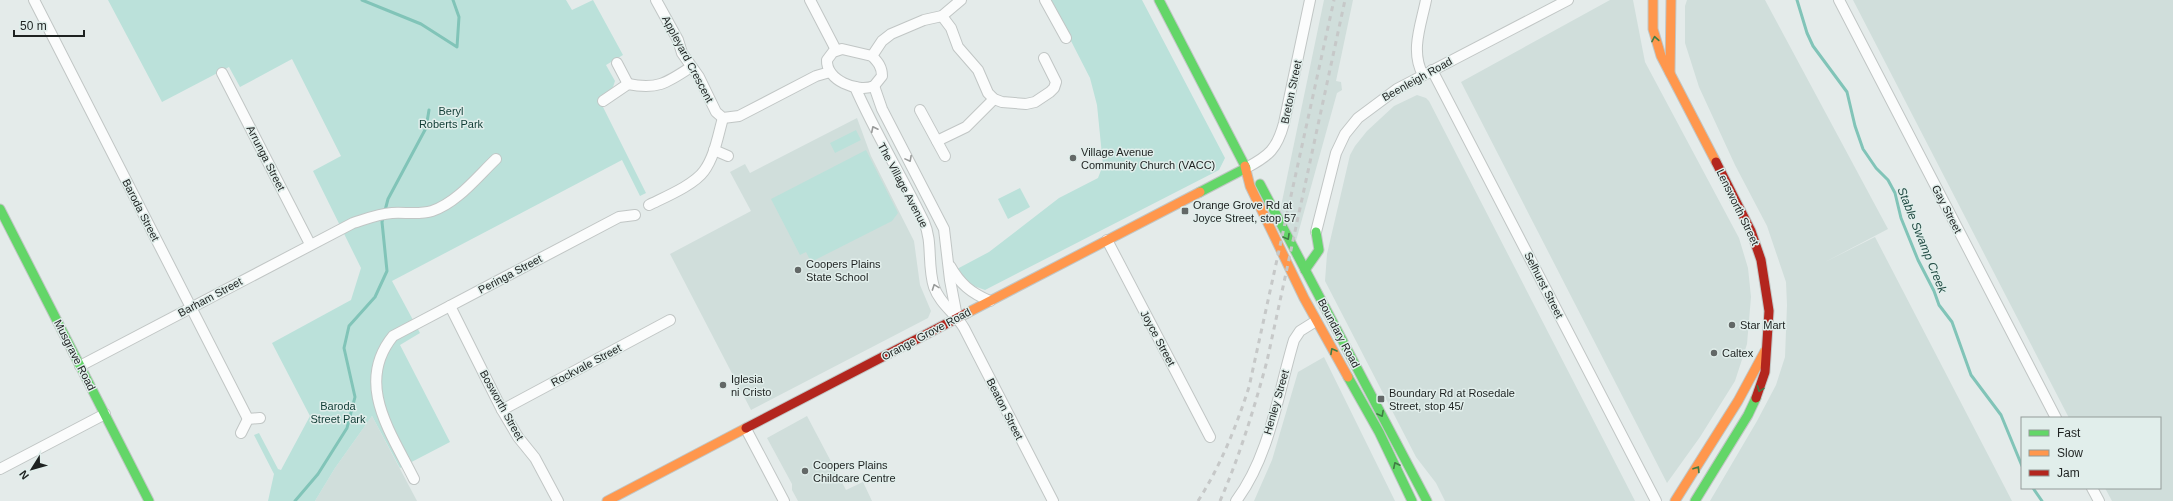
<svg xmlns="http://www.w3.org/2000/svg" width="2173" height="501" viewBox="0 0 2173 501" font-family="Helvetica,sans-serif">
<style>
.built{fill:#d0dedb}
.green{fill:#bbe1da}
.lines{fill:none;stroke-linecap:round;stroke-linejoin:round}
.stream{stroke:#81c4b8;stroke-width:3}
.street-casing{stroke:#c1c6c5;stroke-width:12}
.fast-casing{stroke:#c1c6c5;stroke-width:11}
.slow-casing{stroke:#c1c6c5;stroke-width:11}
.jam-casing{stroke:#c1c6c5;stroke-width:11}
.street{stroke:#fbfcfc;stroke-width:10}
.fast{stroke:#63d668;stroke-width:9}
.slow{stroke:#ff974d;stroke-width:9}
.jam{stroke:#b3261e;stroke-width:9}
.rail{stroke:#c6c8c8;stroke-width:3;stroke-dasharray:5 5;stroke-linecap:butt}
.oneway{stroke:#407c44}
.oneway2{stroke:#989a99}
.poi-dot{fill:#636867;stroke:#e1eeeb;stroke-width:1.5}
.labels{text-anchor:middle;stroke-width:3;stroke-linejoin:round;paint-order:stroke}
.street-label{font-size:11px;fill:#1e2221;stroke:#e1eeeb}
.park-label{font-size:11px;fill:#103c35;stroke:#e1eeeb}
.poi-label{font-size:11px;fill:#1e2221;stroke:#e1eeeb;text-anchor:start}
.water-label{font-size:12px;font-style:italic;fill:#234d45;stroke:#e1eeeb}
</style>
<rect width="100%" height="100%" fill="#e4ebea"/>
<!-- built -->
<g class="built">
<polygon points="1324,0 1353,0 1336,81 1341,82 1342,90 1337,93 1296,241 1280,211"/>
<polygon points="1610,0 1633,0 1645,62 1739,238 1748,268 1751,297 1747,344 1735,381 1700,437 1667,483 1461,82"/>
<polygon points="1687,0 1765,0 1888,229 1825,262 1875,237 2012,501 1710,501 1757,421 1776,385 1785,357 1787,305 1786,282 1767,226 1735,165 1699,87 1685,43 1685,6"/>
<polygon points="1853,0 2173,0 2173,501 2112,501 2105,488 2160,488 2160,418 2069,418"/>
<polygon points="1417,95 1426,98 1429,101 1635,501 1445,501 1436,483 1416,457 1325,281 1327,254 1350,155 1355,146 1367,131 1394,106"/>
<polygon points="857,118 871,156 914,241 920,285 931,311 928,318 751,410 670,254 751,211 730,172 745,164 750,173"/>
<polygon points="1324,357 1395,501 1254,501 1272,460 1298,372"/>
<polygon points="372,416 417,501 315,501 335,468"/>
<polygon points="807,416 846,490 863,482 872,501 798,501 792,490 792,484 767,438"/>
</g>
<!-- green -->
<g class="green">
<polygon points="108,0 566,0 572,10 593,0 623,55 606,65 615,81 613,87 599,99 646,193 640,196 622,160 392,281 420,333 400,345 450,442 400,468 372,416 335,468 315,501 268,501 274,474 254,435 259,433 278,469 281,470 310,416 272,343 351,300 361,268 313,171 341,156 292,59 240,87 229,67 162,102"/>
<polygon points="1050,0 1142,0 1225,158 1219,170 985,290 968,284 957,269 989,252 1059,198 1098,178 1103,165 1097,105 1090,78"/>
<polygon points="856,130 861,140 835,153 830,143"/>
<polygon points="866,150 898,213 892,221 811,262 806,252 800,255 771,199"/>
<polygon points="1020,188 1030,207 1008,219 998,199"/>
</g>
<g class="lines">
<!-- stream -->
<g class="stream">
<polyline points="362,0 421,24 457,47 459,17 453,0"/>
<polyline points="1797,0 1807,33 1813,46 1847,92 1855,126 1863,149 1876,168 1888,180 1895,193 1901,218 1918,260 1934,291 1939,305 1952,322 1971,375 2001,415 2022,466"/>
<polyline points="2033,488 2042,501"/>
<polyline points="295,501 318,474 347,428 355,397 344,348 349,326 375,297 387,271 382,222 388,199 426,128 429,110"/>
</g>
<!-- street casing -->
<g class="street-casing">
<g id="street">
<polyline points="34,0 248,419"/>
<polyline points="656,0 678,40 682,53 699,77 716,112 723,118 739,116 816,76 830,72"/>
<polyline points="810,0 836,50"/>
<polyline points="1045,0 1066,38"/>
<polyline points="1839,0 2056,418"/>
<polyline points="942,16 951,28 958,47 978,70 988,93 994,99 1002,102 1026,104 1035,102 1050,92 1054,88 1056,82 1044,58"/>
<path d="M842,49L872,56C878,62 882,67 882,76L874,86C857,93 826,80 827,60L833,52Z"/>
<polyline points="872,56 882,41 891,34 924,20 942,16 961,0"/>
<polyline points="617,63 628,84"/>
<polyline points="1432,70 1656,501"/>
<polyline points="222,73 310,244"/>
<path d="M1423,75C1410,51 1421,25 1426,0"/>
<polyline points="874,86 882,109 944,229 950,280 957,317"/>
<path d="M855,87C875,133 902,176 924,222C933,242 927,265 934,287C940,304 955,313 964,328L1053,501"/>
<path d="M603,101L628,84C657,90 667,83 691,67"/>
<polyline points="920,110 945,156"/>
<polyline points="937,141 966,127 994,99"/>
<polyline points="714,150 728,156"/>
<path d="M1246,168C1269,156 1277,149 1284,123L1310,0"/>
<path d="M649,205C665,197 694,185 704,171C715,156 718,135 723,118"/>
<polyline points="1316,232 1336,153 1345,134 1358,118 1397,89 1568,0"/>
<polyline points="1107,240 1210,437"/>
<path d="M950,266C960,284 971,293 990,301"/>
<polyline points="450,306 502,410 518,437 535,458 558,501"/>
<path d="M80,366L353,223C366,219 378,214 392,213C404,212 420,215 432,211C457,203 478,176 496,159"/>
<polyline points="502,410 670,320"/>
<polyline points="746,429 784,501"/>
<polyline points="241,433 248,419 260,418"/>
<polyline points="0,469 105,414"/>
<path d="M414,479C392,434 354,384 393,336L619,217L635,215"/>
<polyline points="2092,488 2099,501"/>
<path d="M1236,501C1270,456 1278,393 1294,340L1300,331L1316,321"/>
</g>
</g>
<!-- fast casing -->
<g class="fast-casing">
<g id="fast">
<polyline points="1159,0 1245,166"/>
<polyline points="1260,184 1427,501"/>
<polyline points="1200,192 1246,168"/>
<polyline points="0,209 149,501"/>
<polyline points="1305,270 1319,250 1316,232"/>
<polyline points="1348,377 1379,432 1412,501"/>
<polyline points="1695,501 1748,415 1756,398"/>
</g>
</g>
<!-- slow casing -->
<g class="slow-casing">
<g id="slow">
<polyline points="1653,0 1653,29 1661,56 1716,162"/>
<polyline points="1670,73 1671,0"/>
<polyline points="1245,166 1250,186 1304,298 1348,377"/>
<polyline points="967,313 1200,192"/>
<polyline points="607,501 746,428"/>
<polyline points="1675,501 1738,401 1765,351"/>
</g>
</g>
<!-- jam casing -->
<g class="jam-casing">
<g id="jam">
<polyline points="1716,162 1751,231 1761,260 1769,311 1765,372 1756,398"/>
<polyline points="746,428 967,313"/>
</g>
</g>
<!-- street -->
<use href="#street" class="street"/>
<!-- fast -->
<use href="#fast" class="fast"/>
<!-- slow -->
<use href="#slow" class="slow"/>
<!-- jam -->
<use href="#jam" class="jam"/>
<!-- rail -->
<g class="rail">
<path d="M1198,501C1221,465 1236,427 1249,387L1334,0"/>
<path d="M1220,501C1240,455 1254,409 1267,361L1345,0"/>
</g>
</g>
<!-- one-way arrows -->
<defs><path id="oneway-chevron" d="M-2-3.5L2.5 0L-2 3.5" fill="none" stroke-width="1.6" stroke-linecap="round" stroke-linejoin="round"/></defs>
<g class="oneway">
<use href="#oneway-chevron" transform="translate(1655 39) rotate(-100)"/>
<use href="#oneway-chevron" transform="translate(1287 237) rotate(60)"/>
<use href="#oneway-chevron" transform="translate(1333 351) rotate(-119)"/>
<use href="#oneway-chevron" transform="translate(1760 389) rotate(111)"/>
<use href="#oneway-chevron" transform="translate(1381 414) rotate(62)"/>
<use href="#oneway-chevron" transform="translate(1396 465) rotate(-116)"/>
<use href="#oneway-chevron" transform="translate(1697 469) rotate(-58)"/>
</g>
<g class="oneway2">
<use href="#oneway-chevron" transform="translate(874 129) rotate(-116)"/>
<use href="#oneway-chevron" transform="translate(909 159) rotate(62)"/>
<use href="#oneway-chevron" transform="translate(935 287) rotate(-110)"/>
</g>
<!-- markers -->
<g class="poi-dot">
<circle cx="1073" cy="158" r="4"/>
<rect x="1181" y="207" width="8" height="8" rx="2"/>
<circle cx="798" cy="270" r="4"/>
<circle cx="1732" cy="325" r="4"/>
<circle cx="1714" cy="353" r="4"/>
<circle cx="723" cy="385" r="4"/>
<rect x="1377" y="395" width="8" height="8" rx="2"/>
<circle cx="805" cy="471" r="4"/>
</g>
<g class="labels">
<!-- street labels -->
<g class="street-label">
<text transform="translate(688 59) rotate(62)" y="4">Appleyard Crescent</text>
<text transform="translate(1417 79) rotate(-29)" y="4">Beenleigh Road</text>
<text transform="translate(1291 92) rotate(-78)" y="4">Breton Street</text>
<text transform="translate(266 158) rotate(63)" y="4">Arrunga Street</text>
<text transform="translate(903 185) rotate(62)" y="4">The Village Avenue</text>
<text transform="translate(1738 207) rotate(64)" y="4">Lensworth Street</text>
<text transform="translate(1947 209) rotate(63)" y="4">Gay Street</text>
<text transform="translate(141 210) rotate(63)" y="4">Baroda Street</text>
<text transform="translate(510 274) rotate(-28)" y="4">Peringa Street</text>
<text transform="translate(1544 285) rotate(63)" y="4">Selhurst Street</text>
<text transform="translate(210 297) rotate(-28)" y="4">Barham Street</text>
<text transform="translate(1339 333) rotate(62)" y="4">Boundary Road</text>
<text transform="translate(926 334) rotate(-28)" y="4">Orange Grove Road</text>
<text transform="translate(1158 338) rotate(62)" y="4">Joyce Street</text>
<text transform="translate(75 355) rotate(63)" y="4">Musgrave Road</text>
<text transform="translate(586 365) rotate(-28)" y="4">Rockvale Street</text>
<text transform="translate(1276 402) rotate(-74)" y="4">Henley Street</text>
<text transform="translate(502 405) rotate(61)" y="4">Bosworth Street</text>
<text transform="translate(1005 409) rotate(63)" y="4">Beaton Street</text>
</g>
<!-- park labels -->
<g class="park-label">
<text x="451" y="115">Beryl<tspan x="451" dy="13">Roberts Park</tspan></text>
<text x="338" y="410">Baroda<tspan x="338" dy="13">Street Park</tspan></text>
</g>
<!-- poi labels -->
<g class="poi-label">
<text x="1081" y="156">Village Avenue<tspan x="1081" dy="13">Community Church (VACC)</tspan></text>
<text x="1193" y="209">Orange Grove Rd at<tspan x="1193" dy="13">Joyce Street, stop 57</tspan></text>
<text x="806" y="268">Coopers Plains<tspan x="806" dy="13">State School</tspan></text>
<text x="1740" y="329">Star Mart</text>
<text x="1722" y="357">Caltex</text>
<text x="731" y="383">Iglesia<tspan x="731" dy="13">ni Cristo</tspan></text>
<text x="1389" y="397">Boundary Rd at Rosedale<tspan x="1389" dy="13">Street, stop 45/</tspan></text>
<text x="813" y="469">Coopers Plains<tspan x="813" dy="13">Childcare Centre</tspan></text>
</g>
<!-- water labels -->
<g class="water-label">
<text transform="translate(1922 240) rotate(68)" y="4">Stable Swamp Creek</text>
</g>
</g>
<!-- legend -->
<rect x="2021" y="417" width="140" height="72" fill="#e1eeeb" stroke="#939c9a"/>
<rect x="2029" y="430" width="20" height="6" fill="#63d668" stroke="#939c9a"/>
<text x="2057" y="437" font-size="12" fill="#1e2221">Fast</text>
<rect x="2029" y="450" width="20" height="6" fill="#ff974d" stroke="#939c9a"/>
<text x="2057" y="457" font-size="12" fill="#1e2221">Slow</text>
<rect x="2029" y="470" width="20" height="6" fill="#b3261e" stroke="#939c9a"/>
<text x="2057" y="477" font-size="12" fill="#1e2221">Jam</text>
<!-- north arrow -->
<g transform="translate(32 469) rotate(233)" stroke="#e1eeeb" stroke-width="3" paint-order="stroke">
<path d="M0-3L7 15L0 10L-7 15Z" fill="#1e2221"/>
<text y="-6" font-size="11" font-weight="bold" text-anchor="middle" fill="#1e2221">N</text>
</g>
<!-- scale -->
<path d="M14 30v6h70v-6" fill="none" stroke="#1e2221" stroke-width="2"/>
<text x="20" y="30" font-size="12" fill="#1e2221" stroke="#e1eeeb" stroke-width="3" paint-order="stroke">50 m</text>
</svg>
